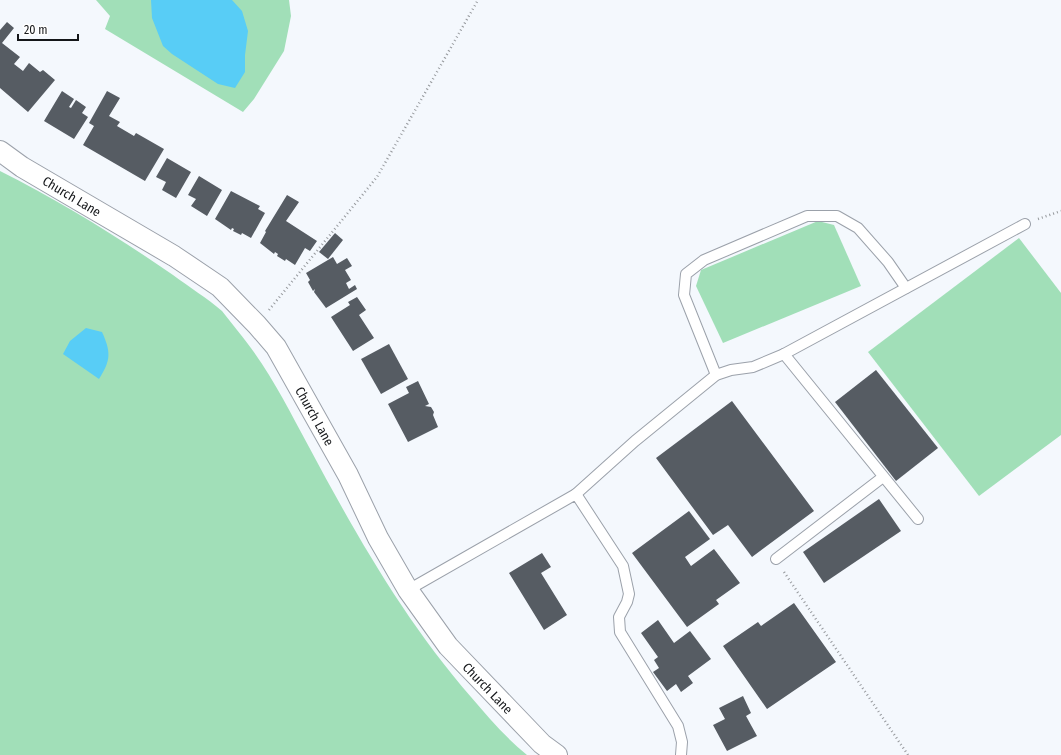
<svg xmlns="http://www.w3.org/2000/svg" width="1061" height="755" viewBox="0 0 1061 755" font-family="'Fira Sans Condensed',sans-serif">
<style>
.green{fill:#a1dfb8}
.water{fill:#58cdf6}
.building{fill:#565c63}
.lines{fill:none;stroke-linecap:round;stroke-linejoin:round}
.lane-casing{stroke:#9ba1aa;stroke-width:12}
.street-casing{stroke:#9ba1aa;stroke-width:22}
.path{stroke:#96999d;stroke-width:2.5;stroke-dasharray:1 3;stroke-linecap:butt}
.lane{stroke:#fff;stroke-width:10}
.street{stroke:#fff;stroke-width:20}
.labels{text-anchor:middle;stroke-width:4;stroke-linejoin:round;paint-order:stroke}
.street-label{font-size:13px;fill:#141619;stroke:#fff}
</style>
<rect width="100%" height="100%" fill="#f4f8fd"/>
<!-- green -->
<g class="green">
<polygon points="96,0 289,0 291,16 284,51 254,99 243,112 105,29 110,16"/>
<path d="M0,171C60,201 118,237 173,275C189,287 207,298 222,311C227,317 232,324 237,330C267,366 287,406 309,447C356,535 405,621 471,697C488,717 506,738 527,755H0Z"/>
<polygon points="818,221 834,225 861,286 723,343 696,286 701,270"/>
<polygon points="1019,238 1061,293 1061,435 979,496 868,352"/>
</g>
<!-- water -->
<g class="water">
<polygon points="151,0 232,0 242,11 248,31 245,55 245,72 235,88 218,84 172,54 163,46 152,18"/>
<path d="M86,328L102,332C111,352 111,360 99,379L63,354L70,341Z"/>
</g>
<!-- building -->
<g class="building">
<polygon points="7,22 14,28 2,43 20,57 14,64 23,71 29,63 40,72 43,70 55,80 28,112 0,88 0,30"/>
<polygon points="62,91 74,99 69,107 71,108 76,100 86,107 82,113 88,117 74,139 44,121"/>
<polygon points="107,91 120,98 109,116 120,122 117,126 134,136 136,133 164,149 145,181 83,145 94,126 89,123"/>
<polygon points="167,158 191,172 176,198 162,190 166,182 156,177"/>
<polygon points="199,176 222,190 207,216 191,206 196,199 188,195"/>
<polygon points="231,191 260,206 258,209 265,213 251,238 242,233 241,235 233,231 234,229 232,228 231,230 215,219"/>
<polygon points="287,195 299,202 286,221 317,241 310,251 305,248 295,265 286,259 285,261 277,256 278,254 275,252 274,254 260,243 266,232 265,231"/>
<polygon points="335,233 343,240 328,259 319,252"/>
<polygon points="333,257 337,264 347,258 352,266 345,270 351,280 346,283 349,289 355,285 357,289 326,308 314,292 315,289 313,291 308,282 310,280 306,273"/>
<polygon points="357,297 366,310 359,315 374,338 353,351 331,317 350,305 348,302"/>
<polygon points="389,344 408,379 381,394 361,359"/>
<polygon points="876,370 938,448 896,481 835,402"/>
<polygon points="418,381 429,404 425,406 431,407 434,412 433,415 438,427 408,442 388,404 409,393 406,387"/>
<polygon points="732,401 814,511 752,557 728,525 713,535 656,458"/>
<polygon points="879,499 901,531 824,583 803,552"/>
<polygon points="689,511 710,539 685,557 691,566 714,549 740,583 716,600 719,604 687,627 632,553"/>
<polygon points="542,553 551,567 541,573 567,615 544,630 509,573"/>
<polygon points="794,603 836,662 767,709 723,646 758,622 761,626"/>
<polygon points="658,620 674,643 690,631 711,659 688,676 693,683 681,692 676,684 667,691 653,672 659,668 654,660 658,657 641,633"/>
<polygon points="743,696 751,713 746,716 757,736 727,751 713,725 725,719 719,708"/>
</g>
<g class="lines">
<!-- lane casing -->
<g class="lane-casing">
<g id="lane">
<polyline points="784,354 918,519"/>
<polyline points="716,375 684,295 686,274 704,260 807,216 837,216 858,228 888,262 906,288"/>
<polyline points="576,494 635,441 716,375 731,370 753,367 784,354 1025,224"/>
<polyline points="776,559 883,477"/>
<polyline points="408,590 576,494 623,566 629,594 627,602 619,617 620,632 678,726 682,742 681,755"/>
</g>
</g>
<!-- street casing -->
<g class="street-casing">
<polyline id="street" points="0,151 22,167 174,256 220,287 257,325 276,347 348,475 378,538 408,590 448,646 542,744 557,755"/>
</g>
<!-- path -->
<g class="path">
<polyline points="1038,219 1061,211"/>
<polyline points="269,310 377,177 478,0"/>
<polyline points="784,572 908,755"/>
</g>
<!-- lane -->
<use href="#lane" class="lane"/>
<!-- street -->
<use href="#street" class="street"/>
</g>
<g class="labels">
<!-- street labels -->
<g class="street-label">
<text transform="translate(72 196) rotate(31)" y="5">Church Lane</text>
<text transform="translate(315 416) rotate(61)" y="5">Church Lane</text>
<text transform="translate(488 688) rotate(46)" y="5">Church Lane</text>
</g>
</g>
<!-- scale -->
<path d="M18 34v6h60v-6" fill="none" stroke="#141619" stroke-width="2"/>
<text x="24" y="34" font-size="12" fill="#141619" stroke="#ffffff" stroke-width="3" paint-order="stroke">20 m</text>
</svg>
